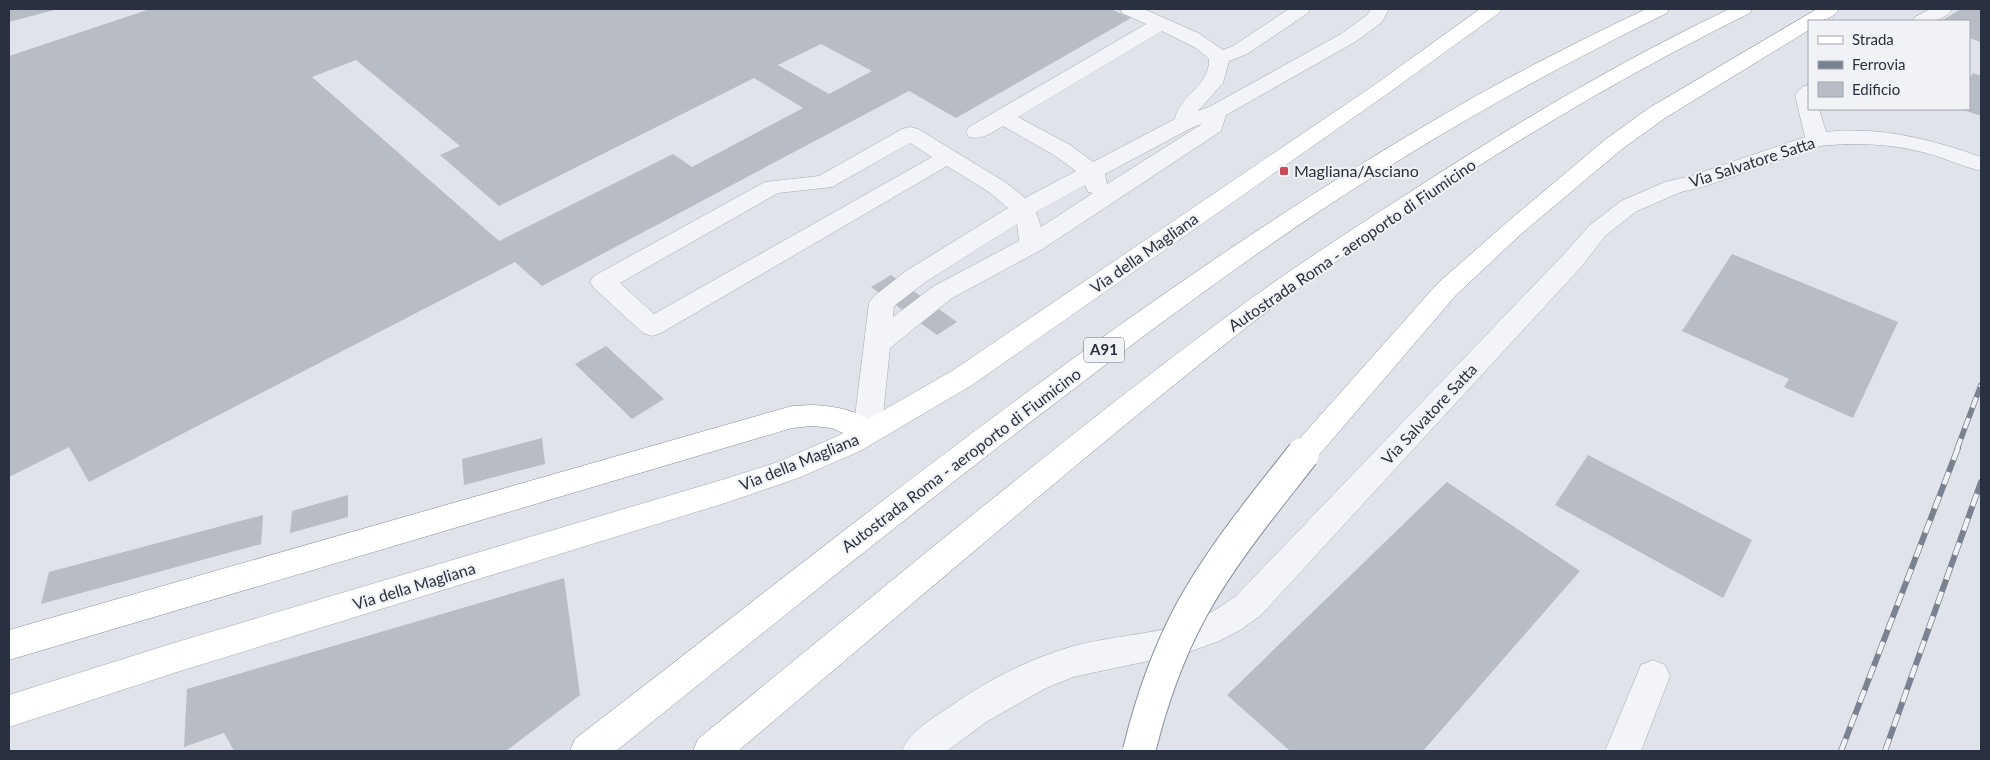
<svg xmlns="http://www.w3.org/2000/svg" width="1990" height="760" viewBox="0 0 1990 760" font-family="Lato,sans-serif">
<style>
.building{fill:#b8bcc5;fill-rule:evenodd}
.lines{fill:none;stroke-linecap:round;stroke-linejoin:round}
.minor-casing{stroke:#a5aab3;stroke-width:1}
.major-casing{stroke:#a0a7b4;stroke-width:1}
.highway-casing{stroke:#888f9f;stroke-width:1}
.minor{fill:#f3f4f7;fill-rule:evenodd}
.major{fill:#fff;fill-rule:evenodd}
.highway{fill:#fff;fill-rule:evenodd}
.rail-far1-casing{stroke:#7a8191;stroke-width:5.5}
.rail-casing{stroke:#7a8191;stroke-width:6}
.rail-far1{stroke:#f0f2f6;stroke-width:4;stroke-dasharray:11;stroke-linecap:butt}
.rail{stroke:#f0f2f6;stroke-width:4.5;stroke-dasharray:13;stroke-linecap:butt}
.highway-bridge-casing{stroke:#888f9f;stroke-width:34;stroke-linecap:butt}
.highway-bridge{stroke:#fff;stroke-width:32}
.poi-dot{fill:#c84a55;stroke:#f0f2f6;stroke-width:2}
.labels{text-anchor:middle;stroke-width:4;stroke-linejoin:round;paint-order:stroke}
.shield{fill:#f0f2f6;stroke:#656a76;stroke-width:1}
.shield-label{font-size:15px;font-weight:bold;fill:#29303f}
.street-label{font-size:16px;fill:#29303f;stroke:#f0f2f6}
.poi-label{font-size:16px;fill:#29303f;stroke:#f0f2f6;text-anchor:start}
</style>
<rect width="100%" height="100%" fill="#e0e3e9"/>
<!-- building -->
<g class="building">
<polygon points="9,9 58,9 9,22"/>
<path d="M150,9H1111L1131,18L956,118L909,91L542,286L515,262L89,482L69,447L9,477V56ZM821,44L872,71L829,94L778,65ZM356,60L460,146L440,155L499,206L754,78L803,108L692,167L673,154L499,241L312,77Z"/>
<polygon points="1961,9 1981,9 1981,42 1969,38 1969,21 1941,21"/>
<polygon points="1973,73 1981,76 1981,116 1961,109 1969,109 1969,79"/>
<polygon points="1732,254 1898,322 1853,418 1784,387 1789,379 1682,331"/>
<polygon points="891,275 957,322 937,335 871,287"/>
<polygon points="606,346 664,399 632,419 575,364"/>
<polygon points="542,438 545,464 464,485 462,459"/>
<polygon points="1588,455 1752,540 1723,598 1555,505"/>
<polygon points="1447,482 1580,571 1423,751 1290,751 1227,695"/>
<polygon points="348,495 348,517 290,533 292,511"/>
<polygon points="263,515 261,544 41,604 49,572"/>
<polygon points="564,578 580,695 506,751 234,751 224,733 184,747 187,689"/>
</g>
<g class="lines">
<!-- minor casing -->
<g class="minor-casing">
<g id="minor">
<path d="M1120,9H1144L1198,33L1223,50L1233,46L1289,9H1310L1308,13L1247,54L1229,61L1223,83L1198,111L1209,107L1341,34L1367,15L1371,9H1389L1382,22L1355,42L1226,115L1221,131L1041,250L952,298L890,348L881,433L877,441L867,444L857,441L853,433L869,303L873,297L906,271L1008,208L989,192L947,166L661,333L652,336L643,333L594,288L590,282L594,276L765,182L819,176L902,129L910,127L918,129L1005,182L1025,198L1076,171L1054,155L1003,126C991,133 983,140 969,137L966,132L969,127L1146,24L1122,13ZM1162,31L1196,48L1209,59C1210,87 1180,94 1175,119L1093,162L1070,145L1018,117ZM1202,124L1107,184L1105,174L1193,127ZM910,143L932,157L654,314L620,283L778,193L832,187ZM1085,185L1088,192L1093,193L1041,227L1036,212ZM1017,224L1019,241L934,286L893,317L894,306L924,283Z"/>
<path d="M1930,9H1952C1943,23 1927,21 1913,21L1915,17Z"/>
<path d="M1809,85V109H1819L1826,132C1880,126 1930,139 1981,157V171C1965,167 1949,160 1933,155C1896,144 1859,142 1820,146L1706,186L1681,192L1637,211L1606,235L1581,267L1260,616L1240,630L1219,641L1186,653L1096,672L1073,677L1044,689L986,722L947,751H902C909,733 928,721 945,710C984,682 1028,659 1074,646C1114,635 1159,635 1197,619C1211,613 1224,605 1236,596L1563,255L1590,225L1621,201L1665,182L1691,176L1805,137L1795,95L1802,87Z"/>
<polygon points="1653,660 1665,665 1670,676 1641,751 1605,751 1641,665"/>
</g>
</g>
<!-- major casing -->
<g class="major-casing">
<polygon id="major" points="1480,9 1501,9 1499,13 1387,94 972,385 860,451 798,478 725,503 177,672 9,727 9,695 177,642 725,479 778,462 840,435 952,371 1373,86"/>
</g>
<!-- highway casing -->
<g class="highway-casing">
<g id="highway">
<path d="M1646,9H1669L1667,13C1578,57 1490,104 1406,156C1286,229 1173,313 1062,398C911,513 764,632 616,751H570L575,739C857,522 1135,294 1443,115C1509,76 1577,42 1646,9Z"/>
<path d="M1729,9H1752L1750,13C1577,98 1406,207 1252,323C1189,372 1127,423 1066,474C956,566 847,659 738,751H693L698,739C874,596 1048,449 1230,314C1286,272 1345,234 1404,196C1508,128 1616,63 1729,9Z"/>
<path d="M1817,9H1839C1832,20 1821,21 1809,21V30L1665,118L1622,149L1521,234L1456,295L1313,462L1303,465L1293,462L1288,454L1293,446L1438,283L1505,224L1606,139L1649,108Z"/>
<path d="M812,405C835,406 869,411 881,433L877,441L867,444L832,428L812,426L792,428L9,660V630L792,406Z"/>
</g>
</g>
<!-- minor -->
<use href="#minor" class="minor"/>
<!-- major -->
<use href="#major" class="major"/>
<!-- highway -->
<use href="#highway" class="highway"/>
<!-- rail-far1 casing -->
<g class="rail-far1-casing">
<polyline id="rail-far1" points="1957,449 1981,385"/>
</g>
<!-- rail casing -->
<g class="rail-casing">
<g id="rail">
<polyline points="1841,751 1958,448"/>
<polyline points="1885,751 1981,482"/>
</g>
</g>
<!-- rail-far1 -->
<use href="#rail-far1" class="rail-far1"/>
<!-- rail -->
<use href="#rail" class="rail"/>
<!-- highway-bridge casing -->
<g class="highway-bridge-casing">
<path id="highway-bridge" d="M1139,751C1151,702 1168,653 1192,609C1223,553 1264,504 1303,454"/>
</g>
<!-- highway-bridge -->
<use href="#highway-bridge" class="highway-bridge"/>
</g>
<!-- markers -->
<rect class="poi-dot" x="1279" y="166" width="10" height="10" rx="2.5"/>
<g class="labels">
<!-- shield labels -->
<rect class="shield" x="1084" y="337.5" width="40" height="25" rx="4"/>
<g class="shield-label">
<text x="1104" y="355">A91</text>
</g>
<!-- street labels -->
<g class="street-label">
<text transform="translate(1752 162) rotate(-18)" y="6">Via Salvatore Satta</text>
<text transform="translate(1352 245) rotate(-34)" y="6">Autostrada Roma - aeroporto di Fiumicino</text>
<text transform="translate(1144 253) rotate(-35)" y="6">Via della Magliana</text>
<text transform="translate(1429 414) rotate(-47)" y="6">Via Salvatore Satta</text>
<text transform="translate(961 460) rotate(-37)" y="6">Autostrada Roma - aeroporto di Fiumicino</text>
<text transform="translate(799 462) rotate(-22)" y="6">Via della Magliana</text>
<text transform="translate(414 586) rotate(-17)" y="6">Via della Magliana</text>
</g>
<!-- poi labels -->
<g class="poi-label">
<text x="1294" y="177">Magliana/Asciano</text>
</g>
</g>
<!-- border -->
<rect width="1990" height="760" fill="none" stroke="#29303f" stroke-width="20"/>
<!-- legend -->
<rect x="1808" y="20" width="162" height="90" fill="#f0f2f6" stroke="#a0a4ad"/>
<rect x="1818" y="36" width="25" height="8" fill="#ffffff" stroke="#a0a4ad"/>
<text x="1852" y="45" font-size="15" fill="#29303f">Strada</text>
<rect x="1818" y="61" width="25" height="8" fill="#7a8191" stroke="#a0a4ad"/>
<text x="1852" y="70" font-size="15" fill="#29303f">Ferrovia</text>
<rect x="1818" y="82" width="25" height="15" fill="#b8bcc5" stroke="#a0a4ad"/>
<text x="1852" y="95" font-size="15" fill="#29303f">Edificio</text>
</svg>
